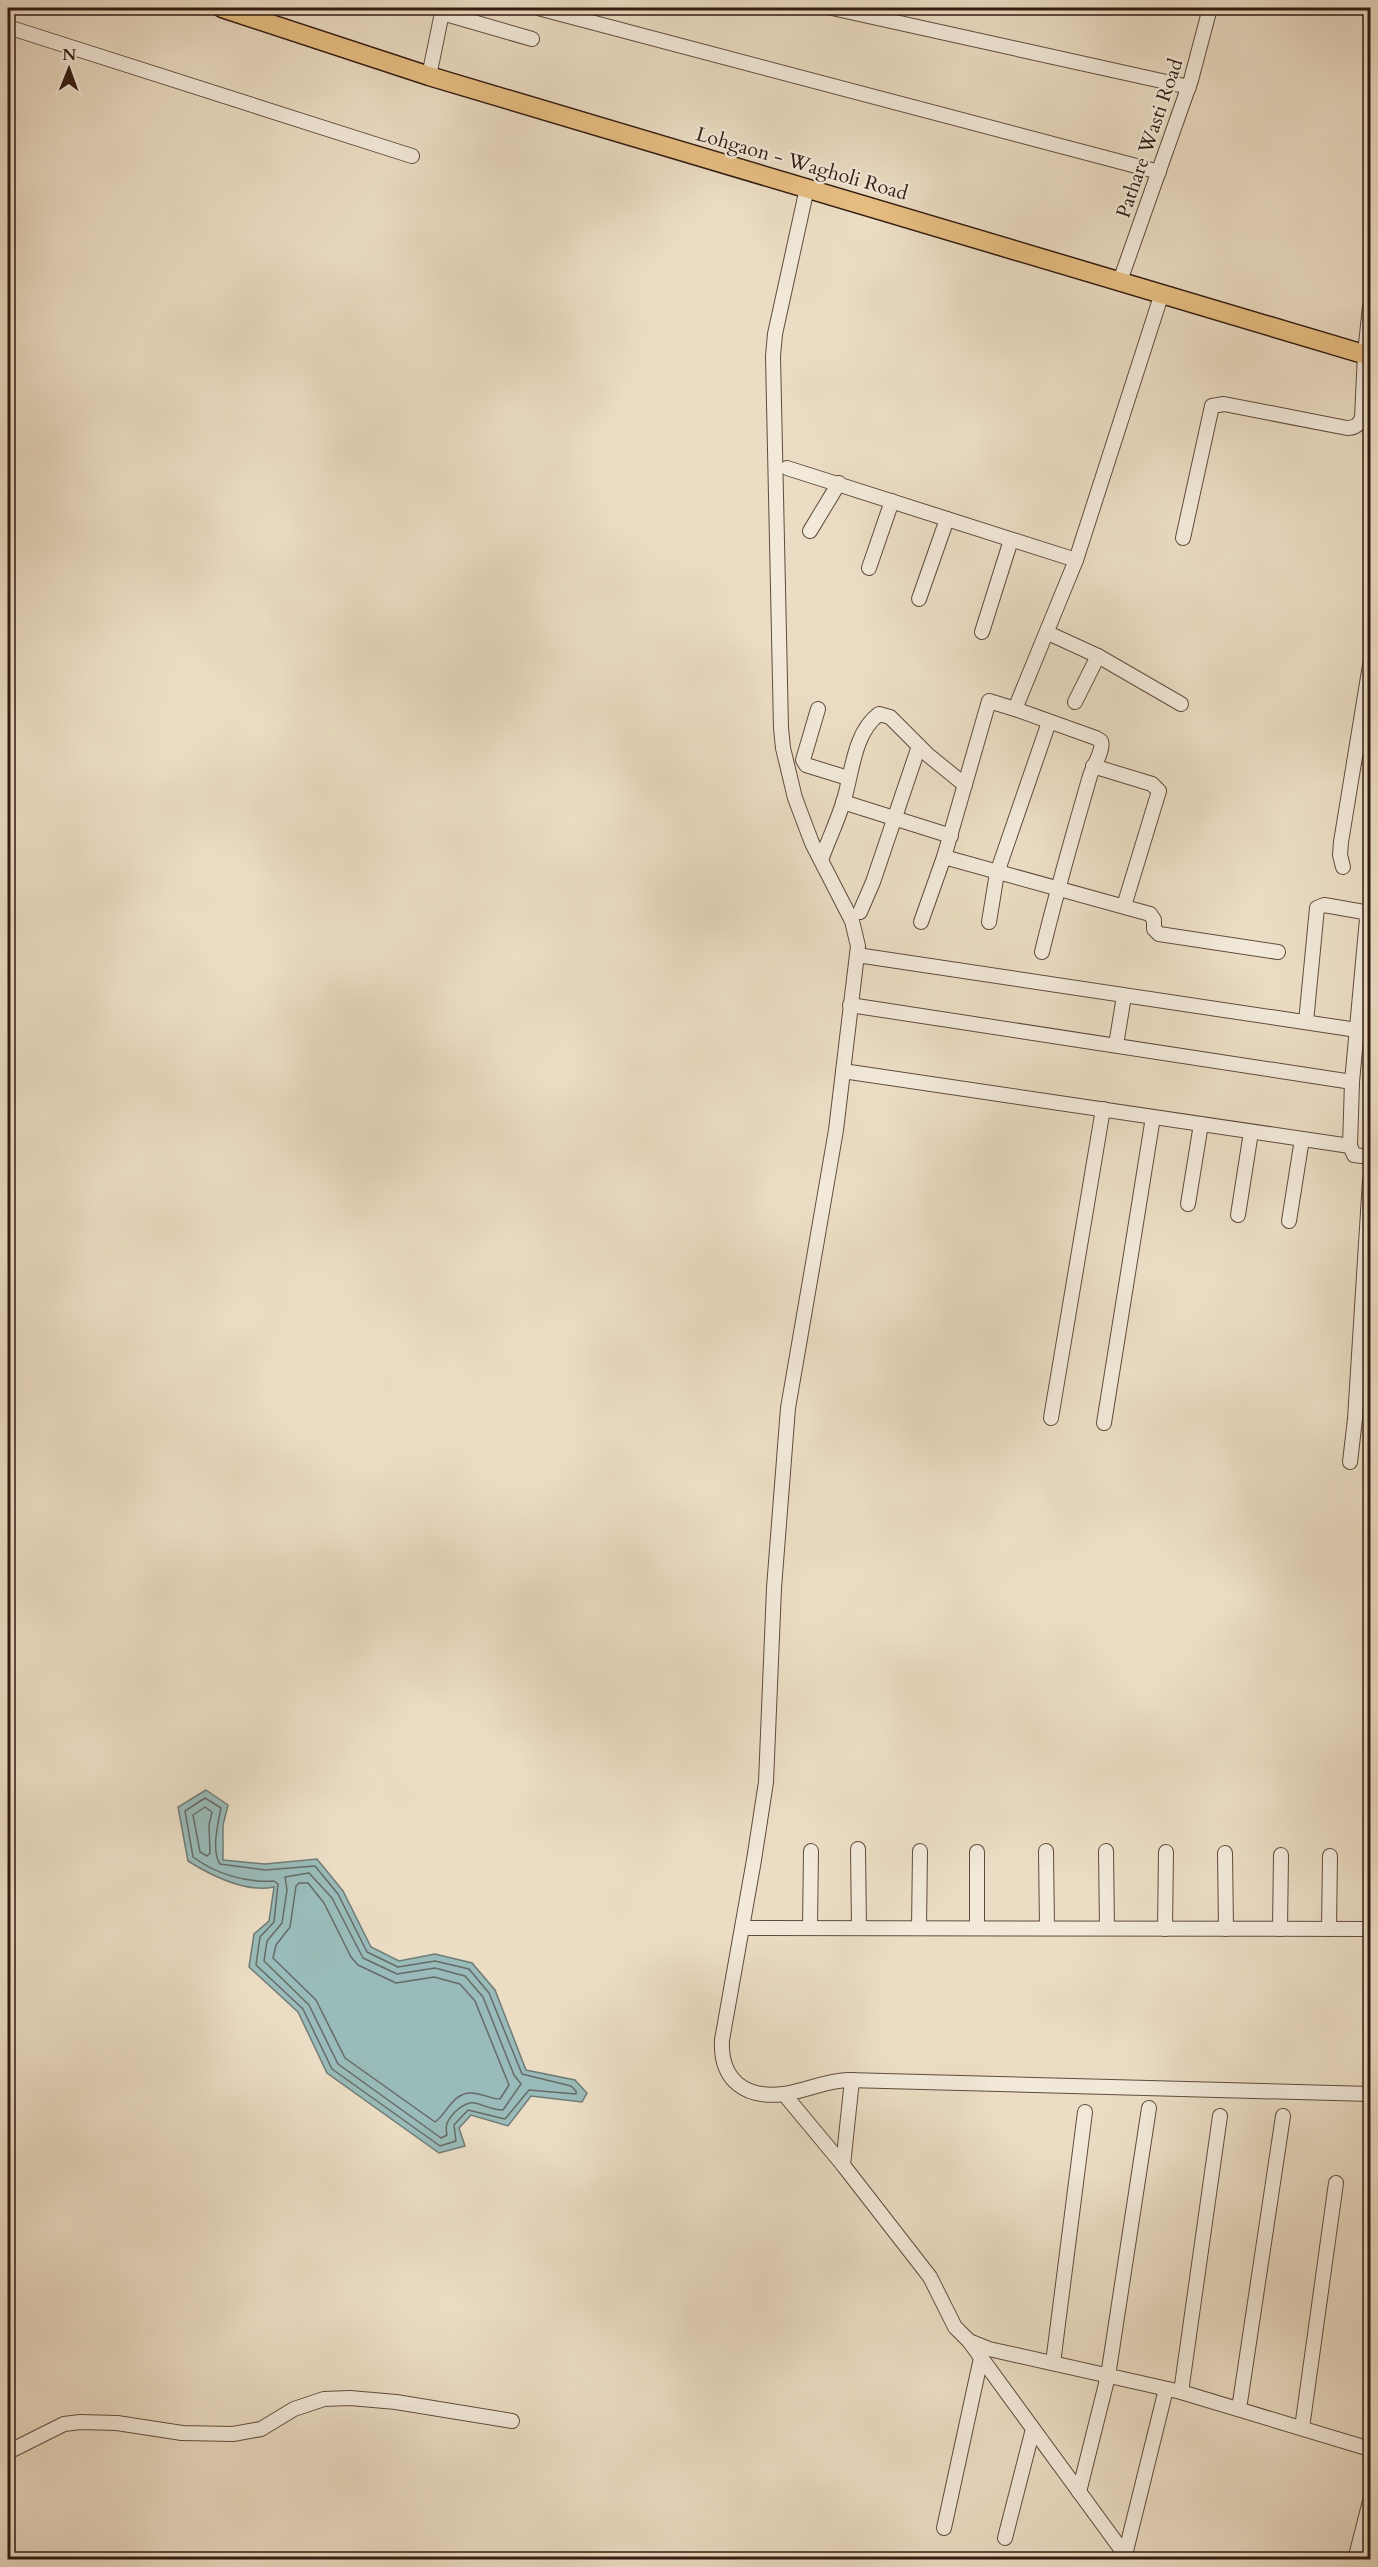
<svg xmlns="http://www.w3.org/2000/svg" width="1378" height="2567" viewBox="0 0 1378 2567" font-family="Cardo,serif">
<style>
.water{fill:#99bbb9;stroke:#707b76;stroke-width:1.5}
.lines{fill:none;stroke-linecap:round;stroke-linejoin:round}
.shore{stroke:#666b65;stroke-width:1.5}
.minor-casing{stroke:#604c3e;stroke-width:16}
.major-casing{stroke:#321b11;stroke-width:21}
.minor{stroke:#f2e9d9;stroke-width:14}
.major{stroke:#e6be82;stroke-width:18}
.labels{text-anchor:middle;stroke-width:4.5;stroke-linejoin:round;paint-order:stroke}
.street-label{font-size:20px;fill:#321b11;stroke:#f2e9d9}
</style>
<rect width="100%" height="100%" fill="#ebddc4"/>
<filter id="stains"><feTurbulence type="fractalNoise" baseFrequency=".00333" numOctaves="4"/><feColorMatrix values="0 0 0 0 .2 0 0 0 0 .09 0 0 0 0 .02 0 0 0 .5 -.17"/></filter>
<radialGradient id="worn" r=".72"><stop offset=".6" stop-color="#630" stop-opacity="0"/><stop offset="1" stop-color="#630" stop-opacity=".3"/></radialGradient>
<!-- water -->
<path class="water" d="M206,1790L228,1805L223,1825V1860L265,1864L317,1859L343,1891L371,1947L399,1961L435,1954L472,1963L495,1990L526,2070L575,2080L587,2093L582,2102L531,2096L508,2126L471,2115L459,2128L465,2146L439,2153L327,2073L298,2012L249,1967L254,1934L269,1921L274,1887C245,1893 212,1876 188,1861L178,1807Z"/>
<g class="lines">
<!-- shore -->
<g class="shore">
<path d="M205,1798L221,1808C218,1824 211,1850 220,1864L265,1870L315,1866L338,1894L367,1952L398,1967L435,1961L469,1969L489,1993L522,2074L571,2086L576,2091V2094L529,2090L505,2119L468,2110L454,2125L456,2141L440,2146L332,2069L303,2009L256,1965L260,1937L274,1922L278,1884L274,1881C246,1883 216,1874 193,1857L185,1811Z"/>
<polygon points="205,1807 212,1812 209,1825 210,1853 207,1856 200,1852 193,1815"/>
<path d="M309,1873L332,1898L363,1958L397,1974L435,1968L465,1976L483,1997L514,2075L521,2084L503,2110C481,2110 474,2092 454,2113C447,2121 445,2125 447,2135L441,2138L338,2064L309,2005L264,1961L267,1941L282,1923L287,1890L285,1877Z"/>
<path d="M299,1883H308L324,1903L351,1957L358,1965L396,1983L434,1977L460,1984L475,2001L509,2085L500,2099C491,2099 481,2093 471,2093C452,2093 447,2114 435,2122L345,2058L316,2000L273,1958L276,1945L290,1927L296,1886Z"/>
</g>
<!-- minor casing -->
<g class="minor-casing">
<g id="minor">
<polyline points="538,8 1159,172"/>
<polyline points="832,8 1189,87"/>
<polyline points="1367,10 1370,12"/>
<polyline points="442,13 532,39"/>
<polyline points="8,27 412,156"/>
<polyline points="429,76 443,8"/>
<path d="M807,188L775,334L773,356L781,728L783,748L795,798L812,843L852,921L858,946L836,1130L788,1408L774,1588L766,1782L754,1860L722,2040C720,2080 745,2099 784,2094C805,2091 825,2081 847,2080L1370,2094"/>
<polyline points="1120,281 1191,80 1210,8"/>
<polyline points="1162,293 1076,560 1015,709 989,701 944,857 1150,914 1154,920 1154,929 1159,934 1278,952"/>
<polyline points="787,468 1076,560"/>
<polyline points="810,531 839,483"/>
<path d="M1183,538L1212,406L1224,404L1347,428C1355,428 1359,425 1362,418L1365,354L1370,306"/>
<polyline points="869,568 892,501"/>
<polyline points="919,599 947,519"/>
<polyline points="982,632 1011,540"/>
<polyline points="1048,633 1098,656 1181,704"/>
<polyline points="1075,702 1098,656"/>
<polyline points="818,709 803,760 806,765 848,778"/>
<path d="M1015,709L1096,738L1101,741C1104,751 1093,766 1090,776C1073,835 1056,893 1042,952"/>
<polyline points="1093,766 1152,784 1159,791 1124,906"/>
<polyline points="843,802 951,836"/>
<path d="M821,860C828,841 837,822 843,803C852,776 853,733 879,714L890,717L928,755L965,785"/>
<polyline points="1343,867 1340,855 1341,842 1370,665"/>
<polyline points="860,912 873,882 919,746"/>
<polyline points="921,922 944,857"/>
<polyline points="989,922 997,873 1049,722"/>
<polyline points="857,955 1357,1030"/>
<polyline points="850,1005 1352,1082"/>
<polyline points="1306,1022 1317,908 1324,905 1364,912 1367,919 1352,1082 1350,1146 1354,1155 1370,1157"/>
<polyline points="1116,1045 1124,996"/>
<polyline points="843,1071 1350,1146"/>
<polyline points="1188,1204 1201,1124"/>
<polyline points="1238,1215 1251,1132"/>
<polyline points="1289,1221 1302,1139"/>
<polyline points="1051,1418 1103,1109"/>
<polyline points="1104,1423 1153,1117"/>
<polyline points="1350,1462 1355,1419 1370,1180"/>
<polyline points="858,1849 859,1928"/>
<polyline points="1046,1851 1047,1928"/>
<polyline points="1106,1851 1107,1928"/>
<polyline points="1225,1853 1226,1929"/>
<polyline points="742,1928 1370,1929"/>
<polyline points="810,1928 811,1851"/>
<polyline points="919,1928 920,1851"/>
<polyline points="977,1928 977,1852"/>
<polyline points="1165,1929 1166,1852"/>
<polyline points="1280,1929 1281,1855"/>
<polyline points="1329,1929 1330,1856"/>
<polyline points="784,2094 843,2165 930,2277 955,2327 969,2341 989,2349 1181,2392 1370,2449"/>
<polyline points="843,2165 852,2080"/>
<polyline points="969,2341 1129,2560"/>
<polyline points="1053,2363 1085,2112"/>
<polyline points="1181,2392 1220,2116"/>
<polyline points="1239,2409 1283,2116"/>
<polyline points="1302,2428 1336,2183"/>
<polyline points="8,2452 64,2424 80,2422 117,2423 182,2433 233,2434 261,2429 294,2409 324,2399 350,2398 396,2402 512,2421"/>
<polyline points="1079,2492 1108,2376 1149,2108"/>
<polyline points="944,2528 981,2358"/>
<polyline points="1005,2538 1033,2429"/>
<polyline points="1125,2555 1166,2389"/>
<polyline points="1355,2560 1370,2501"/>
</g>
</g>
<!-- major casing -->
<g class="major-casing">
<polyline id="major" points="222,8 429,76 1370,356"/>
</g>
<!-- minor -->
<use href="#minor" class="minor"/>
<!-- major -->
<use href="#major" class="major"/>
</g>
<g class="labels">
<!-- street labels -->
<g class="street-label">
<text transform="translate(1149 138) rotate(-71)" y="7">Pathare Wasti Road</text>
<text transform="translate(802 163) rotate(16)" y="7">Lohgaon - Wagholi Road</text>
</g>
</g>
<!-- margin -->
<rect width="1378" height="2567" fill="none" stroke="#ebddc4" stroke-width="30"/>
<rect x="9" y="9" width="1360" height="2549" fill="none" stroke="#321b11" stroke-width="3"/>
<rect x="15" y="15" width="1348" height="2537" fill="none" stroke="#321b11" stroke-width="1.5"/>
<!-- north arrow -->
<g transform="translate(69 69) rotate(1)" stroke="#f2e9d9" stroke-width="4.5" paint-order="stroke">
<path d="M0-4.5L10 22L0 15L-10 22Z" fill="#321b11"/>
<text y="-9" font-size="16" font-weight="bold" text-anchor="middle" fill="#321b11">N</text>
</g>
<rect width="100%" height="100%" filter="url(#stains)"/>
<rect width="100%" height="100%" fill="url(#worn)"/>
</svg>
